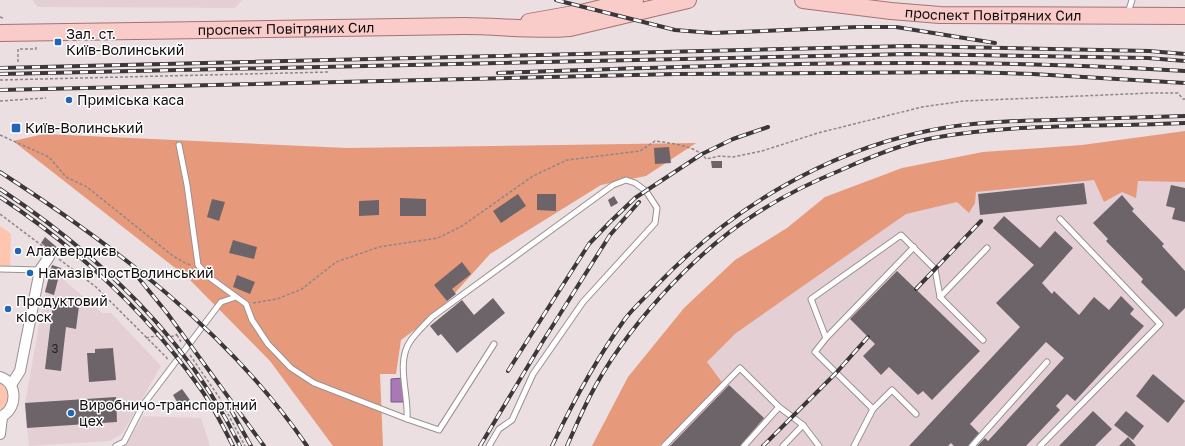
<svg xmlns="http://www.w3.org/2000/svg" width="1185" height="446" viewBox="0 0 1185 446" font-family="'Golos Text',sans-serif">
<style>
.built{fill:#e4cfd5}
.green{fill:#ffc5ae}
.forest{fill:#e69a7b}
.water{fill:#a879b5;stroke:#7a5883}
.building{fill:#6d646a}
.lines{fill:none;stroke-linecap:round;stroke-linejoin:round}
.service-casing{stroke:#9b9093;stroke-width:7}
.minor-casing{stroke:#9b9093;stroke-width:12}
.primary-casing{stroke:#a57371;stroke-width:18}
.path{stroke:#8e8688;stroke-width:1.5;stroke-dasharray:3 2;stroke-linecap:butt}
.service{stroke:#fff;stroke-width:5}
.minor{stroke:#fff;stroke-width:10}
.primary{stroke:#f9ccca;stroke-width:16}
.rail-casing{stroke:#3c3738;stroke-width:4}
.rail{stroke:#fff;stroke-width:2.5;stroke-dasharray:8;stroke-linecap:butt}
.poi-dot{fill:#2165b6;stroke:#fff;stroke-width:1.5}
.labels{text-anchor:middle;stroke-width:3;stroke-linejoin:round;paint-order:stroke}
.number-label{font-size:12px;fill:#272224}
.street-label{font-size:14px;fill:#100c0d;stroke:#fff}
.poi-label{font-size:14px;fill:#100c0d;stroke:#fff;text-anchor:start}
</style>
<rect width="100%" height="100%" fill="#ebdfe2"/>
<!-- built -->
<g class="built">
<polygon points="32,0 242,0 235,8 38,7"/>
<polygon points="1185,164 1185,446 592,446 628,377 865,203"/>
<polygon points="52,265 61,268 65,281 102,313 111,313 161,366 122,434 110,441 29,446 25,403 45,292"/>
<polygon points="143,416 201,418 210,446 123,446 129,440"/>
</g>
<!-- green -->
<g class="green">
<polygon points="0,226 11,234 10,266 0,266"/>
<path d="M0,381C14,392 10,402 0,414Z"/>
</g>
<!-- forest -->
<g class="forest">
<polygon points="1185,131 1185,182 1138,181 1136,198 1122,192 1104,202 1094,180 976,192 975,203 969,213 957,202 906,214 736,333 707,362 724,385 659,446 592,446 628,377 684,308 735,260 787,228 825,197 902,168 983,152 1082,145"/>
<polygon points="44,134 347,148 696,143 646,176 601,185 490,254 436,314 401,340 396,374 380,374 383,446 333,446 270,361 188,278 13,141"/>
</g>
<!-- water -->
<polygon class="water" points="404,378 405,402 391,402 391,379"/>
<!-- building -->
<g class="building">
<polygon points="669,147 671,163 655,164 654,148"/>
<polygon points="711,161 722,161 722,168 712,168"/>
<polygon points="1084,183 1087,204 980,215 978,194"/>
<polygon points="1171,185 1185,188 1185,222 1172,219 1175,208 1166,206"/>
<polygon points="518,194 526,206 501,223 493,211"/>
<polygon points="537,194 556,194 556,211 537,210"/>
<polygon points="1122,195 1134,209 1132,211 1164,244 1162,246 1185,271 1185,308 1176,317 1141,282 1143,279 1106,241 1108,239 1093,223"/>
<polygon points="614,196 618,203 611,207 608,200"/>
<polygon points="400,198 426,199 426,216 400,216"/>
<polygon points="212,199 225,202 219,221 207,217"/>
<polygon points="379,200 379,215 359,216 359,201"/>
<polygon points="1004,216 1040,248 1055,231 1073,248 1042,283 1052,294 1054,291 1079,315 1094,297 1109,310 1121,296 1134,309 1130,314 1144,326 1075,401 1067,394 1056,406 1060,410 1026,446 977,446 985,438 988,441 1064,358 1046,342 970,424 979,433 968,446 954,446 951,443 948,446 909,446 1020,327 996,303 1034,265 993,228"/>
<polygon points="45,237 59,249 55,254 41,243"/>
<polygon points="233,240 257,247 254,259 229,253"/>
<polygon points="462,262 471,274 452,289 456,294 447,301 434,285"/>
<polygon points="52,265 61,268 54,295 45,292"/>
<polygon points="897,271 980,351 932,400 923,391 918,395 889,367 881,375 863,356 875,344 850,319"/>
<polygon points="237,275 255,282 250,294 233,287"/>
<polygon points="493,298 505,313 457,353 441,334 438,336 430,326 462,300 474,315"/>
<polygon points="53,303 79,306 76,329 66,327 61,371 45,369"/>
<polygon points="113,348 116,380 89,382 87,353 95,353 95,349"/>
<polygon points="1153,374 1185,401 1168,423 1136,396"/>
<polygon points="729,385 764,418 740,446 670,446"/>
<polygon points="182,389 190,400 180,407 173,395"/>
<polygon points="116,397 117,422 27,428 25,403"/>
<polygon points="1093,411 1112,429 1095,446 1059,446"/>
<polygon points="1126,411 1144,426 1133,440 1114,425"/>
<polygon points="1128,437 1136,446 1119,446"/>
</g>
<g class="lines">
<!-- service casing -->
<g class="service-casing">
<g id="service">
<polyline points="1128,13 1132,0"/>
<path d="M179,145L187,185L198,265L209,277L246,304L252,320L268,344L291,368L314,383L407,419C409,394 395,362 411,340C417,332 425,324 432,317L613,185L626,180L635,183L646,191L657,208L655,223L583,302L533,374L512,420L499,429L489,446"/>
<polyline points="0,269 40,270"/>
<polyline points="940,297 987,248"/>
<polyline points="826,338 914,247"/>
<polyline points="873,409 892,390 916,414"/>
<polyline points="407,419 439,430 494,344"/>
<polyline points="116,446 124,442 143,405 221,302 236,297"/>
<polyline points="664,446 740,368 779,407 803,425 819,446"/>
<polyline points="744,446 779,407"/>
<polyline points="783,446 803,425"/>
<polyline points="854,446 873,409 815,352 826,338 811,299 901,235 935,269 940,297 983,340"/>
<polyline points="972,446 1047,362"/>
<polyline points="1040,446 1160,324 1060,219"/>
</g>
</g>
<!-- minor casing -->
<g class="minor-casing">
<g id="minor">
<path d="M0,377C19,383 17,411 0,417"/>
<polyline points="11,385 20,371 40,270 49,257"/>
<polyline points="0,434 2,417"/>
</g>
</g>
<!-- primary casing -->
<g class="primary-casing">
<g id="primary">
<path id="s1" d="M803,0L891,11L940,15L1185,16"/>
<polyline points="529,22 585,12 635,0"/>
<path id="s2" d="M0,33L464,26C500,26 535,31 570,28L688,0"/>
</g>
</g>
<!-- path -->
<g class="path">
<polyline points="0,17 3,18"/>
<polyline points="18,62 18,49 36,49 36,46"/>
<polyline points="0,80 329,72"/>
<polyline points="0,101 46,98"/>
<polyline points="0,135 49,157 66,177 87,187 173,256 187,264 192,265"/>
<polyline points="0,214 45,248"/>
<polyline points="59,259 96,287 167,358 167,361"/>
<path d="M253,303L277,299L302,289L336,262L379,247L438,238L462,226L533,176L567,160L640,151L655,141C670,143 698,146 706,159L720,156L733,157L762,151L818,133L922,107L964,101L1151,93H1178L1183,99H1185"/>
<polyline points="177,335 181,342"/>
<path d="M146,338C157,334 167,339 177,335L175,333"/>
<polyline points="190,355 219,397 245,446"/>
</g>
<!-- service -->
<use href="#service" class="service"/>
<!-- minor -->
<use href="#minor" class="minor"/>
<!-- primary -->
<use href="#primary" class="primary"/>
<!-- rail casing -->
<g class="rail-casing">
<g id="rail">
<polyline points="556,0 675,30 713,33 858,27 896,27 995,43"/>
<polyline points="0,68 909,46 1149,51 1185,54"/>
<path d="M498,73C727,65 956,56 1185,71"/>
<polyline points="0,74 910,54 1148,58 1185,61"/>
<polyline points="0,90 676,74 967,72 1033,74 1185,83"/>
<path d="M0,172C116,247 228,331 307,446"/>
<path d="M0,189C98,254 188,339 240,446"/>
<path d="M0,197C77,248 147,313 200,388C213,406 223,426 233,446"/>
<polyline points="132,270 167,313 264,446"/>
<polyline points="916,289 981,221"/>
<polyline points="508,371 589,244 610,222 635,198 702,154 733,139 768,127"/>
<polyline points="231,410 251,446"/>
<polyline points="480,446 543,341 610,235 639,202"/>
<path d="M552,446C573,402 596,359 625,319C634,307 647,296 657,285C730,209 823,153 927,131C969,122 1012,121 1054,120C1098,119 1141,117 1185,116"/>
<path d="M567,446C574,430 581,414 589,398C623,331 693,253 757,213C783,196 812,182 841,170C870,157 901,144 933,138C1014,123 1103,127 1185,123"/>
<polyline points="763,446 836,373 868,337"/>
</g>
</g>
<!-- rail -->
<use href="#rail" class="rail"/>
</g>
<!-- markers -->
<g class="poi-dot">
<rect x="54" y="38" width="8" height="8" rx="2"/>
<circle cx="69" cy="100" r="4"/>
<rect x="11" y="123" width="10" height="10" rx="2"/>
<circle cx="18" cy="251" r="4"/>
<circle cx="30" cy="273" r="4"/>
<circle cx="8" cy="309" r="4"/>
<circle cx="71" cy="413" r="4"/>
</g>
<g class="labels">
<!-- number labels -->
<g class="number-label">
<text x="55" y="353">3</text>
</g>
<!-- street labels -->
<g class="street-label">
<text dy="5" stroke="none"><textPath href="#s1" startOffset="191">проспект Повітряних Сил</textPath></text>
<text dy="5" stroke="none"><textPath href="#s2" startOffset="286">проспект Повітряних Сил</textPath></text>
</g>
<!-- poi labels -->
<g class="poi-label">
<text x="66" y="39">Зал. ст.<tspan x="66" dy="16">Київ-Волинський</tspan></text>
<text x="77" y="105">Приміська каса</text>
<text x="25" y="133">Київ-Волинський</text>
<text x="26" y="256">Алахвердиєв</text>
<text x="38" y="278">Намазів ПостВолинський</text>
<text x="16" y="306">Продуктовий<tspan x="16" dy="16">кіоск</tspan></text>
<text x="79" y="410">Виробничо-транспортний<tspan x="79" dy="16">цех</tspan></text>
</g>
</g>
</svg>
